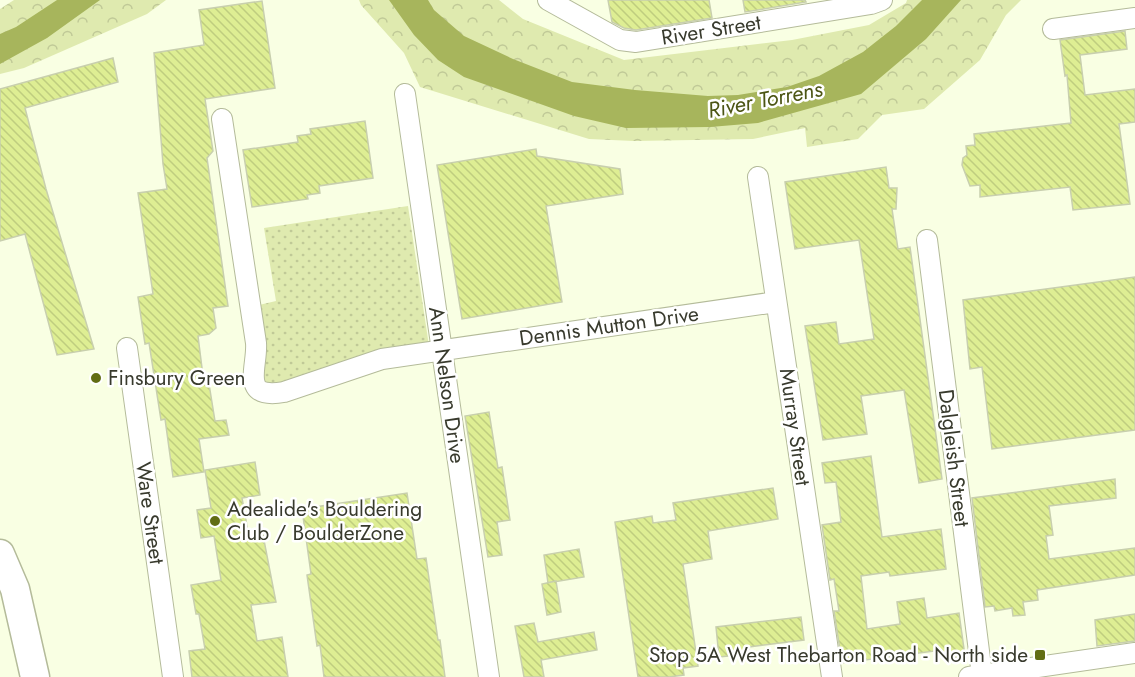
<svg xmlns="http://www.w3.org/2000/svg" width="1135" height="677" viewBox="0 0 1135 677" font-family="Jost,sans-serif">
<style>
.grass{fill:url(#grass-dots)}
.park{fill:url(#park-crowns)}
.water{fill:#a7b55c}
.building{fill:url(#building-back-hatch);stroke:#c8cfae;stroke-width:1.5}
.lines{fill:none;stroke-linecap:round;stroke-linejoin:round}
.minor-casing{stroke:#b4bb9a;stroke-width:22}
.highway-casing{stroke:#b4bb9a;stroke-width:31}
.minor{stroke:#fff;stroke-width:20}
.highway{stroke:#fff;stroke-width:28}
.poi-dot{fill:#626d14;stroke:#fff;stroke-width:2}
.labels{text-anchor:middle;stroke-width:5;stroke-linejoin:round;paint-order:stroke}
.street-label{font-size:21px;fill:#383a2d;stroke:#fff}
.poi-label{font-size:21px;fill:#383a2d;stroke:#fff;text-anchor:start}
.water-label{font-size:22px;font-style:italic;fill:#4c5514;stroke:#fff}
</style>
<defs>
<pattern id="grass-dots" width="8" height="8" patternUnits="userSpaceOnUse" patternTransform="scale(1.5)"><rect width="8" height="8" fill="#dfeaaf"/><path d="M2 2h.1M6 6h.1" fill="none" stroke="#c0c997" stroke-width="1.8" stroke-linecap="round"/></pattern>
<pattern id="park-crowns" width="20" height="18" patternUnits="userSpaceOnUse" patternTransform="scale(1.5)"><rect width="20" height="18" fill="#dfeaaf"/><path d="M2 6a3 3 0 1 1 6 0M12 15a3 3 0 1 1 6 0" fill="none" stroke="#c0c997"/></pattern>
<pattern id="building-back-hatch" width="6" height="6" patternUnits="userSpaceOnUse" patternTransform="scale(1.5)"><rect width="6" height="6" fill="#deee93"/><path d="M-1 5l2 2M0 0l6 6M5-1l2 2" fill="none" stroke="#bfcd7f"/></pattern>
</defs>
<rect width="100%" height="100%" fill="#f9ffe3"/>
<!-- grass -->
<polygon class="grass" points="408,206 429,346 291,384 264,386 259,305 276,301 264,228"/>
<!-- park -->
<g class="park">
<polygon points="14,0 166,0 147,14 24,68 0,74 0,9"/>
<polygon points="359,0 499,0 523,19 624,60 792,40 869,25 906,3 907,0 1021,0 1006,15 980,60 924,109 882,115 858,139 807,147 805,128 753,139 634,141 589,139 420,87 404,53 361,5"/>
</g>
<!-- water -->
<g class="water">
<polygon points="57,0 100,0 47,38 0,64 0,34 16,27"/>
<polygon points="389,0 428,0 434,10 464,36 513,59 572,82 635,90 708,96 738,95 787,87 819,76 863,52 896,26 922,0 961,0 926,39 861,94 758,123 710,127 626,128 574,116 464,77 438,60 414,35"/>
</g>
<!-- building -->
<g class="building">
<polygon points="608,0 709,0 712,18 636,30 624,28 612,22"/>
<polygon points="743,0 805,0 806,2 745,12"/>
<polygon points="262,1 275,88 205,99 213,151 207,158 228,306 213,308 216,328 209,334 198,336 204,384 209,384 215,421 226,420 229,435 199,439 204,472 173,477 165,419 161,420 149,343 145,344 138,297 153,294 138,193 167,189 163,164 154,53 204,45 199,10"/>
<polygon points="1125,31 1127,49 1080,55 1085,95 1135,89 1135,122 1119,124 1130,204 1073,210 1070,187 980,197 980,185 970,186 962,165 963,158 967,155 966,146 975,145 974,134 1071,123 1067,75 1065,76 1060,40"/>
<polygon points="113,58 118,82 25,108 46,189 94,349 57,355 25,234 0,241 0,89"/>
<polygon points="365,121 373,178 319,186 320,193 307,195 308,199 252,207 243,150 298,142 297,136 311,134 310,129"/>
<polygon points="536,149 537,156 620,169 623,194 546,206 562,302 462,319 437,165"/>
<polygon points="886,167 889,188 897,188 896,209 892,209 898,249 910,247 942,479 919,483 904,390 861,396 867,434 823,440 805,326 836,322 839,344 874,339 859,240 795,249 785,182"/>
<polygon points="1135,277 1135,430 992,449 982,367 970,369 963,300"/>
<polygon points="489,412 498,468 502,467 510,520 497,522 502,555 488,557 465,416"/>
<polygon points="871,456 882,537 941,529 946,569 890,576 889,572 861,576 867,629 900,624 897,602 924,598 927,618 959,613 965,656 944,659 942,650 842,663 834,611 839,611 834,579 830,580 822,525 841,522 836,482 825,483 822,463"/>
<polygon points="255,462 260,495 242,498 249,537 263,535 276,602 251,605 257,641 282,637 288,677 192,677 189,651 205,649 199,614 196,614 191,585 221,580 214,536 201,538 197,510 211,508 205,470"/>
<polygon points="1115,479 1116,498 1049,506 1053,535 1046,536 1049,559 1135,548 1135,575 1037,590 1038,600 1023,602 1025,615 1013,616 1012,608 995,611 994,606 985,607 972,498"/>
<polygon points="773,488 778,519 708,531 712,559 683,564 698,666 683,668 684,675 669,677 638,677 615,522 652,516 653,523 676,520 673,503"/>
<polygon points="407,493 417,559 426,558 438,640 440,640 445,677 324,677 320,645 317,646 307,575 311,574 302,509"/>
<polygon points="579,549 584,577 548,583 544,555"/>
<polygon points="556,581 561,612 547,615 542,584"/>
<polygon points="1135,614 1135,641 1097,646 1095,620"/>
<polygon points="801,617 804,640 749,647 749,654 719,657 716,627"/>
<polygon points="534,623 538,642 594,632 597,650 541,660 544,677 524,677 515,626"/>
</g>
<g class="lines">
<!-- minor casing -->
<g class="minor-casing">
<g id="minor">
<polyline points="548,0 620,40 636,42 871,4 882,0"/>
<polyline points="1053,29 1135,18"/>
<polyline points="405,94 489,677"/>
<path d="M222,119L256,343C258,367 239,400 284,392L382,359L776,302"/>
<polyline points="758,177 832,677"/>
<polyline points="927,240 982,675"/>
<polyline points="127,348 173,677"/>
<polyline points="969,677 1135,653"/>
</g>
</g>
<!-- highway casing -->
<g class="highway-casing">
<polyline id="highway" points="0,554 15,589 35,677"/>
</g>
<!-- minor -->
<use href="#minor" class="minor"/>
<!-- highway -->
<use href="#highway" class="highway"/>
</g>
<!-- markers -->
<g class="poi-dot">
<circle cx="96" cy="378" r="6"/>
<circle cx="215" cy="521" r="6"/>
<rect x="1034" y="649" width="12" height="12" rx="3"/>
</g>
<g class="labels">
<!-- street labels -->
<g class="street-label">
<text transform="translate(711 30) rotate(-9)" y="7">River Street</text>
<text transform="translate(609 326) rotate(-8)" y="7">Dennis Mutton Drive</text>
<text transform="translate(447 385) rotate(82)" y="7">Ann Nelson Drive</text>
<text transform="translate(795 427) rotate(82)" y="7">Murray Street</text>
<text transform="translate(954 458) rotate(83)" y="7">Dalgleish Street</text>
<text transform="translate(150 513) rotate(82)" y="7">Ware Street</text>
</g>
<!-- poi labels -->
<g class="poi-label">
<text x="108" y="385">Finsbury Green</text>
<text x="227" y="516">Adealide's Bouldering<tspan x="227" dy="24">Club / BoulderZone</tspan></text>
<text x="1028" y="662" text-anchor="end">Stop 5A West Thebarton Road - North side</text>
</g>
<!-- water labels -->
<g class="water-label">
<text transform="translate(765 99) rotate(-11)" y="8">River Torrens</text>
</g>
</g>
</svg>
